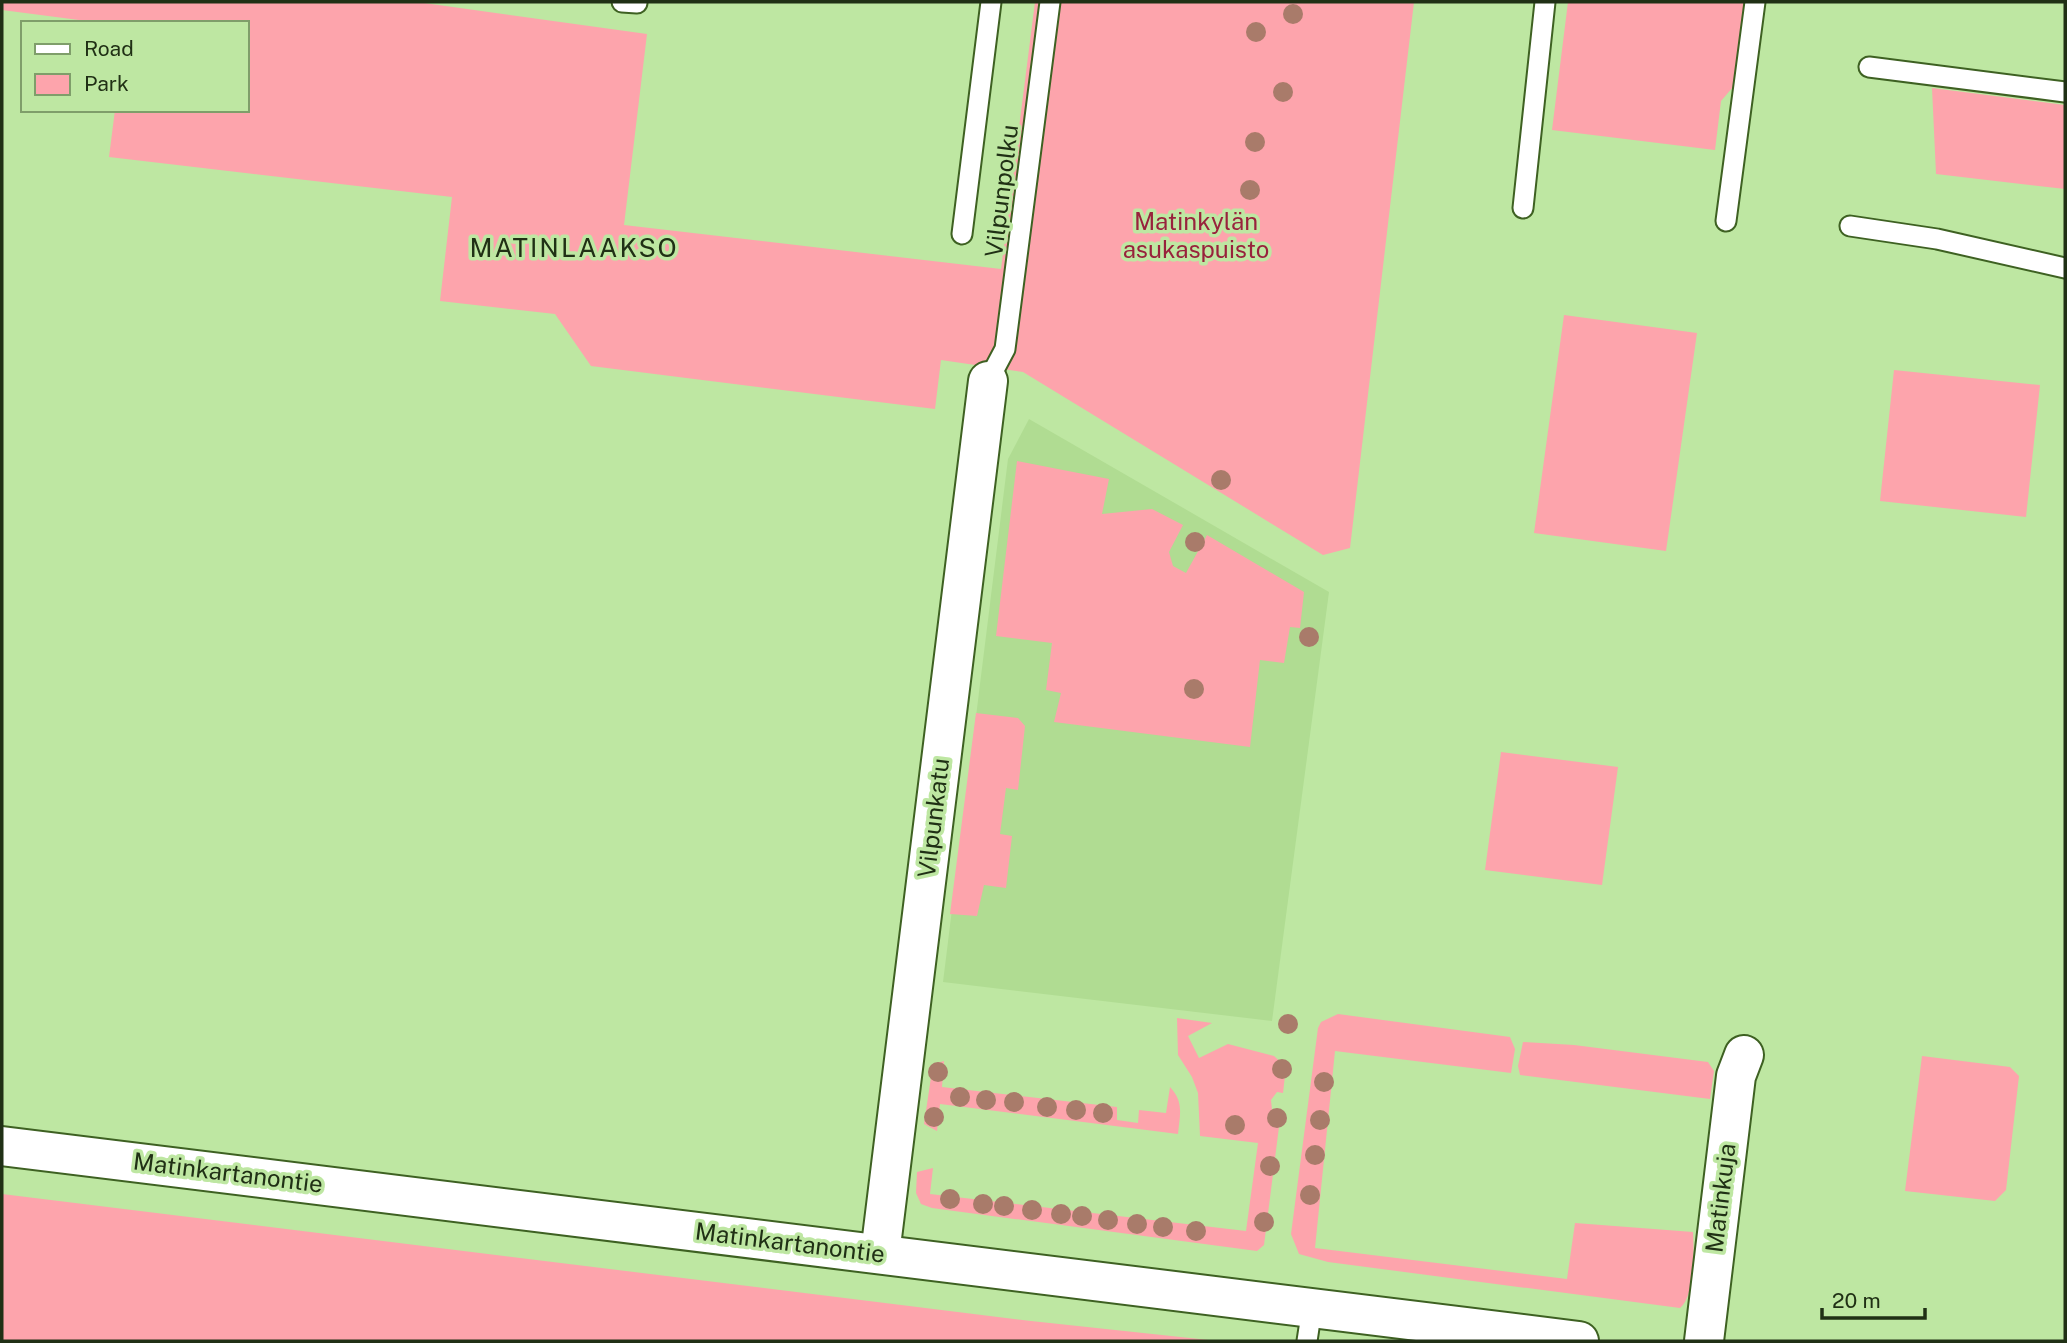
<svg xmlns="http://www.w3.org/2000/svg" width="2067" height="1343" viewBox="0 0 2067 1343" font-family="'Public Sans',sans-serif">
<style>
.built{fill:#b0dc92}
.green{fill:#fda4ac}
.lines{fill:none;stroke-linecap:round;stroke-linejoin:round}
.service-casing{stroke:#3e6122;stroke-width:23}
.minor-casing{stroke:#3e6122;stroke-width:42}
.service{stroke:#fff;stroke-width:19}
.minor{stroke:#fff;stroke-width:38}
.tree{fill:#a97b6a}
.labels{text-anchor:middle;stroke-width:7;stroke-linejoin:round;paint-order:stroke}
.street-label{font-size:24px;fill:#203015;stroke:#bee7a2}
.park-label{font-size:24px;fill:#98223c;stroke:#bee7a2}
.neighbourhood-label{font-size:26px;letter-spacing:2px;fill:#203015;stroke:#bee7a2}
</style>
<rect width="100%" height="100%" fill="#bee7a2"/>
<!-- built -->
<polygon class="built" points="1029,419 1329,592 1272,1021 943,982 1008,459"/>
<!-- green -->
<g class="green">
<polygon points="2,2 417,2 647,34 624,225 1001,269 1035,2 1414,2 1350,548 1323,555 1023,372 941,360 935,409 591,366 555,314 440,301 452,197 109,157 115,110 247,110 247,23 102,23 2,10"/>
<polygon points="1568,2 1749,2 1739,80 1721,101 1715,150 1552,130"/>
<polygon points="1932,88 2065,105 2065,189 1936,174"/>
<polygon points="1564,315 1697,333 1666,551 1534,533"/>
<polygon points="1894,370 2040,385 2026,517 1880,501"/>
<polygon points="1017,461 1109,479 1102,514 1152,509 1183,525 1169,552 1173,566 1186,573 1207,535 1304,592 1300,628 1290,627 1284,663 1260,660 1250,747 1054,722 1061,693 1046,690 1052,643 996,636"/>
<polygon points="976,713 1018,718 1025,726 1018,790 1006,788 1000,834 1012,836 1006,888 984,885 977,916 950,914"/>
<polygon points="1501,752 1618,767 1602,885 1485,870"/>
<path d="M1338,1014L1510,1037L1515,1049L1511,1073L1335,1051L1315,1248L1567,1279L1575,1223L1693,1232C1694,1250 1695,1296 1680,1308L1328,1262L1299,1254L1291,1234L1318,1028L1321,1022Z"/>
<polygon points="1177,1018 1212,1023 1188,1036 1199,1058 1228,1044 1274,1056 1286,1067 1283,1093 1277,1092 1271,1100 1272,1110 1281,1111 1264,1245 1257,1251 932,1208 921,1204 916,1193 917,1172 933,1168 930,1194 1246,1231 1258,1143 1200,1136 1198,1093 1192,1077 1178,1055"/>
<polygon points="1523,1042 1574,1045 1708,1062 1714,1071 1710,1099 1520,1075 1518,1066"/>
<polygon points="1922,1056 2010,1067 2019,1076 2006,1190 1995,1201 1905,1191"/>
<path d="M944,1061L942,1087L1117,1107V1120L1138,1123L1139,1110L1166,1113L1170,1087C1184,1102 1180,1114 1178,1134L940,1104L937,1131L924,1124L933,1064Z"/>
<polygon points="2,1194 1031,1321 1218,1341 2,1341"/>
</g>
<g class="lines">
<!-- service casing -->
<g class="service-casing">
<g id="service">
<polyline points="622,2 637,3"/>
<polyline points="1869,67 2065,92"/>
<polyline points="1523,208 1545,2"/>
<polyline points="1726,221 1755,2"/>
<polyline points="1850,226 1937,239 2065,268"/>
<polyline points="962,234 991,2"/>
<polyline points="988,381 1005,349 1050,2"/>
<polyline points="1307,1341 1312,1308"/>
</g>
</g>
<!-- minor casing -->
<g class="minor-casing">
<g id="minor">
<polyline points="2,1146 1579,1341"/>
<polyline points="880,1254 988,381"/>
<polyline points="1704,1341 1736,1076 1744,1055"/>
</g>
</g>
<!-- service -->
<use href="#service" class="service"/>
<!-- minor -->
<use href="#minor" class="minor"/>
</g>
<!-- trees -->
<g class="tree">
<circle cx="1293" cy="14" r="10"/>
<circle cx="1256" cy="32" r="10"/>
<circle cx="1283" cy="92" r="10"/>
<circle cx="1255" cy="142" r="10"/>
<circle cx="1250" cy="190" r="10"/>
<circle cx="1221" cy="480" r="10"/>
<circle cx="1195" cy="542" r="10"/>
<circle cx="1309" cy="637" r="10"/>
<circle cx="1194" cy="689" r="10"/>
<circle cx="1288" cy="1024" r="10"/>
<circle cx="1282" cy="1069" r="10"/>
<circle cx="938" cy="1072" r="10"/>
<circle cx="1324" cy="1082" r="10"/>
<circle cx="960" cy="1097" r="10"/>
<circle cx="986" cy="1100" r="10"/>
<circle cx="1014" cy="1102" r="10"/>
<circle cx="1047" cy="1107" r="10"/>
<circle cx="1076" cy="1110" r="10"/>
<circle cx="1103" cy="1113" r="10"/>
<circle cx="934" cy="1117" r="10"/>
<circle cx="1277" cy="1118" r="10"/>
<circle cx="1320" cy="1120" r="10"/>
<circle cx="1235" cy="1125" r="10"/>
<circle cx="1315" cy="1155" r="10"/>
<circle cx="1270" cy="1166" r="10"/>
<circle cx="1310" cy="1195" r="10"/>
<circle cx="950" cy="1199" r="10"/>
<circle cx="983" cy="1204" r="10"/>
<circle cx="1004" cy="1206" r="10"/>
<circle cx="1032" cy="1210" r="10"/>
<circle cx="1061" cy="1214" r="10"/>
<circle cx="1082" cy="1216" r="10"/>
<circle cx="1108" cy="1220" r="10"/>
<circle cx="1264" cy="1222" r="10"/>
<circle cx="1137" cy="1224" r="10"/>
<circle cx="1163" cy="1227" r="10"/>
<circle cx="1196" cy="1231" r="10"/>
</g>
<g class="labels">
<!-- street labels -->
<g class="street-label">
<text transform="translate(1002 191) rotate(-83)" y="8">Vilpunpolku</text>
<text transform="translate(934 818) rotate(-83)" y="8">Vilpunkatu</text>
<text transform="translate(228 1173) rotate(7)" y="8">Matinkartanontie</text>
<text transform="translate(1721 1198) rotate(-83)" y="8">Matinkuja</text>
<text transform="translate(790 1243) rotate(7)" y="8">Matinkartanontie</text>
</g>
<!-- park labels -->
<g class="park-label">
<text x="1196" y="230">Matinkylän<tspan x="1196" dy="28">asukaspuisto</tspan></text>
</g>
<!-- neighbourhood labels -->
<g class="neighbourhood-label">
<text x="574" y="257">MATINLAAKSO</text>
</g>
</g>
<!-- border -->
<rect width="2067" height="1343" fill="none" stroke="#203015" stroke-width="7"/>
<!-- legend -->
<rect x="21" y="21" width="228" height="91" fill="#bee7a2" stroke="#7f9e6a" stroke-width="2"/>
<rect x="35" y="44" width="35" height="10" fill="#ffffff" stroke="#7f9e6a" stroke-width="2"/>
<text x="84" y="56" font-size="21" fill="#203015">Road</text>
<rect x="35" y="74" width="35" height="21" fill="#fda4ac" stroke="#7f9e6a" stroke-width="2"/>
<text x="84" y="91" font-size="21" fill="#203015">Park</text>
<!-- scale -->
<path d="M1822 1308v10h103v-10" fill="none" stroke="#203015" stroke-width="3.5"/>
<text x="1832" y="1308" font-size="21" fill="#203015" stroke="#bee7a2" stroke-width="5" paint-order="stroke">20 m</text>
</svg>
